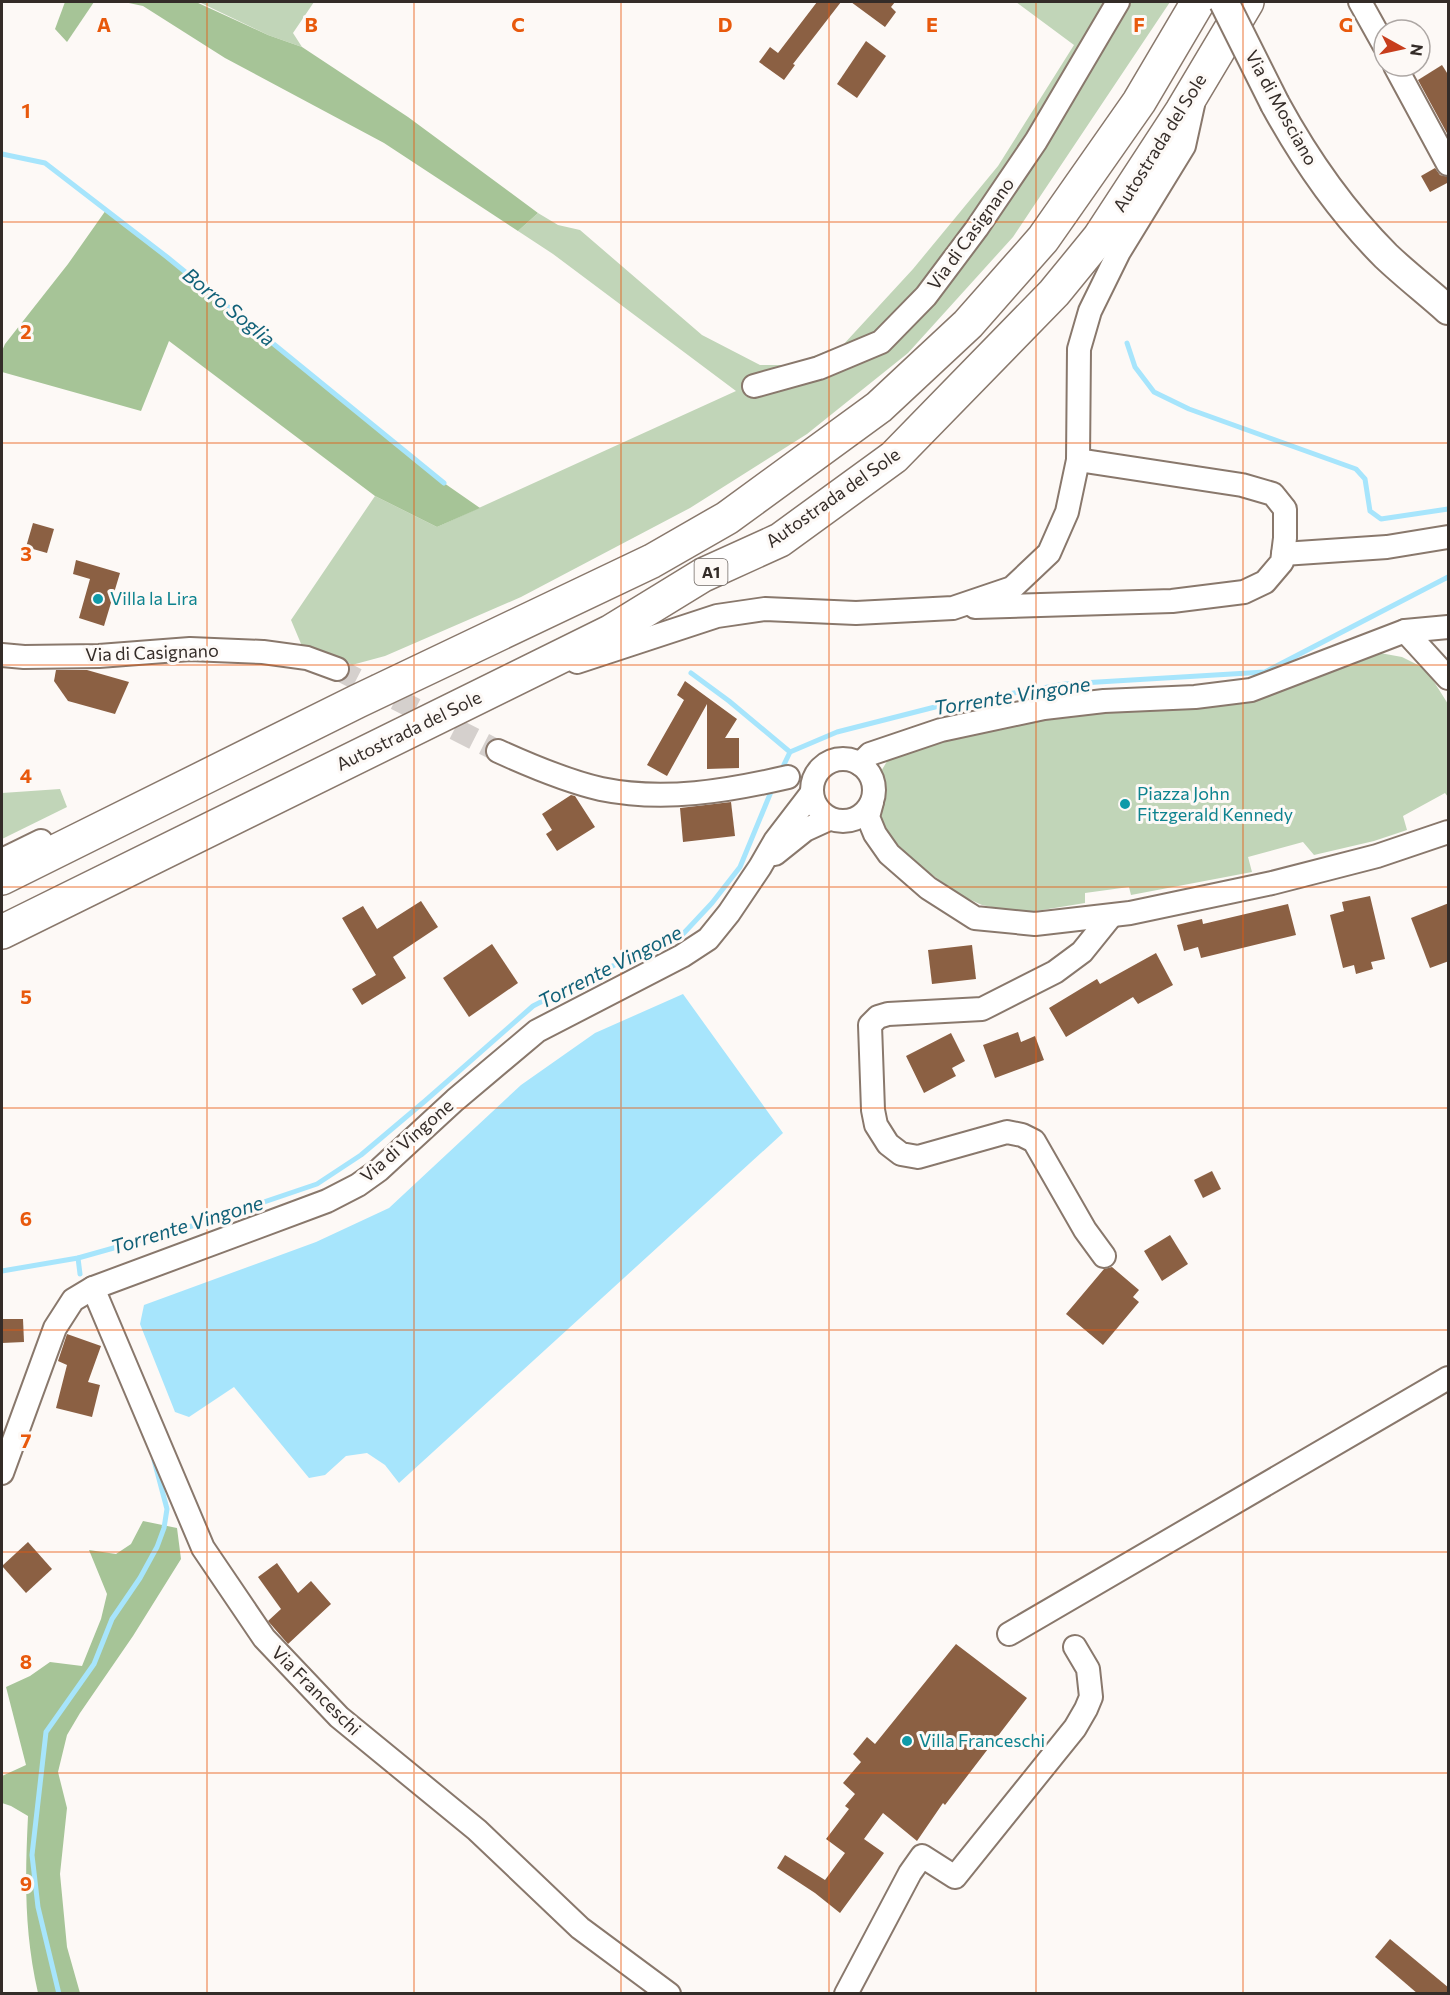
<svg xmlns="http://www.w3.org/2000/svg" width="1450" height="1995" viewBox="0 0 1450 1995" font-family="Commissioner,sans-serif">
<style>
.green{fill:#c1d5b8}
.forest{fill:#a6c497}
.water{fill:#a7e5fc}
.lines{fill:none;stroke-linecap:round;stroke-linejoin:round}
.stream{stroke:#a7e5fc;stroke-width:5}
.building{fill:#8b6043}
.minor-tunnel{stroke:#d5d0cd;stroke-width:22;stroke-dasharray:22 11;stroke-linecap:butt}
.minor-casing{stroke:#89786c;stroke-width:26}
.major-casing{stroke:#89786c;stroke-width:32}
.highway-casing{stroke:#89786c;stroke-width:36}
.minor{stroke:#fff;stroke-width:22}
.major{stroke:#fff;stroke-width:28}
.highway{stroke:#fff;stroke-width:33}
.major-bridge-casing{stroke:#89786c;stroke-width:32;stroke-linecap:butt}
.major-bridge{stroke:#fff;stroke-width:28}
.grid{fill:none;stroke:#e8590c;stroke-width:1.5;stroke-opacity:0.55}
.culture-dot{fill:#0f9aa8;stroke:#fdf9f6;stroke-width:2}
.labels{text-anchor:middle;stroke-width:6;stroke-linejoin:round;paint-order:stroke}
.shield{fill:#fdf9f6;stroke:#706a66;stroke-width:1.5}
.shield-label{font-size:16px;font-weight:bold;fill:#342c28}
.street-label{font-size:18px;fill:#342c28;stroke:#fdf9f6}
.culture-label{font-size:18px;fill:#0d838f;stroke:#fdf9f6;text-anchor:start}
.water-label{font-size:20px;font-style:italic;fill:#116178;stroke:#fdf9f6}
.grid-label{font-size:20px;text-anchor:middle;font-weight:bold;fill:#e8590c;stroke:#fdf9f6;stroke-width:6;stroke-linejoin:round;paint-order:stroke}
</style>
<rect width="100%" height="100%" fill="#fdf9f6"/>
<!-- green -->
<g class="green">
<polygon points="199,2 314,2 293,33 302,47 268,35"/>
<polygon points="1016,2 1170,2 1013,237 908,353 807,434 690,508 521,597 385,656 337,669 307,658 291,620 375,496 437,527 736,391 553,254 518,231 538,213 558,225 580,230 702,335 760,365 790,365 843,345 913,269 998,166 1074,45"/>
<path d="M1380,653L1402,657L1426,669L1448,704V797L1445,793L1403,816L1407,830L1374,841L1314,855L1303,842L1248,857L1252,872L1131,895L1129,887L1085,893V903L1036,911H1011L982,905L962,896L900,852L878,826L877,815L884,792L880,773L892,753C966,735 1039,717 1116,710C1151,707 1185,711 1220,705C1275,694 1328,672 1380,653Z"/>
<polygon points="60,789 67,807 2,839 2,793"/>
</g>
<!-- forest -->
<g class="forest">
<polygon points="65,2 94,2 67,42 55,29"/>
<polygon points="124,2 196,2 268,35 302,47 408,117 538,213 518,231 384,143 225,58 143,6"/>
<polygon points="106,210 167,257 444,483 480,508 437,527 375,496 169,341 141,411 2,372 2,351 5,344 68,264"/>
<path d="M143,1521L177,1528L181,1559L133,1636L80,1713L67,1735L58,1772L67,1808L60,1874L67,1947L80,1993H38C24,1931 25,1879 28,1816L11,1806L2,1803V1776L26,1765L6,1687L30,1676L50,1662L82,1666L101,1619L107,1594L89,1550L116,1554L131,1544Z"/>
</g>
<!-- water -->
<polygon class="water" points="683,994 783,1133 399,1483 385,1465 367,1453 346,1456 325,1475 309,1478 234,1387 189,1417 175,1412 140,1324 144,1305 316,1242 389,1208 521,1085 595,1033"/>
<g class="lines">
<!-- stream -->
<g class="stream">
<polyline points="2,154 45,163 167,257 444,483"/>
<polyline points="1127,343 1135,367 1154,392 1189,409 1356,469 1365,479 1370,511 1381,519 1448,509"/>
<polyline points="691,673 729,701 790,752"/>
<polyline points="780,773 790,752 837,732 935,707 1065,684 1265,672 1448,577"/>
<polyline points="78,1258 80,1274"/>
<polyline points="2,1271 78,1258 199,1224 317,1184 361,1155 425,1101 533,1006 597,973 683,934 712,903 740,867 773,787"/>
<polyline points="59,1994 38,1907 32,1855 46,1732 94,1664 112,1619 140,1578 157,1547 164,1528 167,1509 154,1460"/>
</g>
</g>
<!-- building -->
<g class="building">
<polygon points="817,2 841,2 793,64 795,65 784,80 759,62 770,47 778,53"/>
<polygon points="851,2 895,2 891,7 896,12 885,27"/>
<polygon points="866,41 886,56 857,98 837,84"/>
<polygon points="1442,65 1449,76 1449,137 1418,80"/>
<polygon points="1435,168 1440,175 1449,177 1449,182 1430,192 1421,176"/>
<polygon points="33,523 54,529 47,553 26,547"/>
<polygon points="76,560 120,573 104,626 79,618 90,579 73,574"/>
<polygon points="56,670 87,670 129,682 115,714 68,701 54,681"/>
<polygon points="685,681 737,719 725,738 739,738 739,768 707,769 707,704 667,776 647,765 684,700 677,695"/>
<polygon points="571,795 575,796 595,827 557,851 546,834 552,830 542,814"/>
<polygon points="731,802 735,836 683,842 680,808"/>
<polygon points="1370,896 1385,959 1371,962 1373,969 1356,974 1354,965 1343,968 1330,915 1344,911 1342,902"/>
<polygon points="421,901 438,927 393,957 406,978 362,1005 352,989 376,975 342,918 363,906 377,929"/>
<polygon points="1449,903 1449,961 1430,968 1411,918"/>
<polygon points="1288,904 1296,935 1201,958 1198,947 1184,951 1177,925 1202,919 1203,924"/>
<polygon points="492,944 518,983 469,1017 443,978"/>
<polygon points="972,945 976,979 932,984 928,950"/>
<polygon points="1156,953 1173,985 1138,1004 1133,997 1066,1037 1049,1008 1097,979 1100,984"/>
<polygon points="1018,1032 1021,1042 1035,1036 1044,1060 995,1078 983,1045"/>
<polygon points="951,1033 965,1061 952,1068 956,1076 924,1093 906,1056"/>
<polygon points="1212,1171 1221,1189 1203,1198 1194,1180"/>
<polygon points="1170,1235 1188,1264 1162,1281 1144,1251"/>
<polygon points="1112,1267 1139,1290 1133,1297 1139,1302 1103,1345 1066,1314 1104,1269"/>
<polygon points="2,1319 23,1319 24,1342 2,1343"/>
<polygon points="67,1334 101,1346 88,1382 100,1385 92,1417 56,1408 67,1365 58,1361"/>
<polygon points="28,1542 52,1569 26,1593 2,1566"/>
<polygon points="277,1563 298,1593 311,1581 331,1604 288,1644 268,1621 281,1609 258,1577"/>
<polygon points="956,1644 1027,1698 945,1805 943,1803 917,1841 883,1813 864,1839 884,1853 840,1913 815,1893 777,1868 785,1855 825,1880 845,1853 826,1839 849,1809 845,1806 855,1794 843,1783 861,1762 853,1754 867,1737 875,1744"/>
<polygon points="1390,1939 1449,1988 1449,1994 1418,1994 1375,1957"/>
</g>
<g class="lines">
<!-- minor-tunnel -->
<polyline class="minor-tunnel" points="337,669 498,751"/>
<!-- minor casing -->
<g class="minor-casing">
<g id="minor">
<polyline points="1360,2 1384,45"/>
<polyline points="1395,66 1448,164"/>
<polyline points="754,386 819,368 881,342 926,296 977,228 1036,141 1118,2"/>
<polyline points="1283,554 1387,547 1448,537"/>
<polyline points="975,607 1172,601 1244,592 1265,582 1282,562 1285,538 1285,509 1273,494 1242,485 1078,460"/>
<polyline points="1405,631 1448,678"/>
<polyline points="2,655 24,657 99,656 190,649 263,652 307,658 337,669"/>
<polyline points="577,662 717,616 765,609 856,613 953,608 1012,588 1049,553 1067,512 1078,460 1079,349 1090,311 1119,252 1184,146 1193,105"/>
<path d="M498,751C531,766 566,781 601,789C664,802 727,791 788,777"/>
<circle cx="843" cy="790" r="31"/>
<polyline points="860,764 870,754 941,730 1044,708 1104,701 1195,697 1251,690 1405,631 1448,627"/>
<polyline points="872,802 868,817 875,834 889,854 928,888 975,918 1035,924 1130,913 1272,883 1377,856 1448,832"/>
<polyline points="775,854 805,830 829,819"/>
<polyline points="2,860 41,841"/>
<polyline points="1104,1256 1085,1230 1034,1141 1022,1135 1007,1132 918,1157 901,1154 888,1144 876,1125 873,1110 870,1025 878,1017 888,1014 982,1009 1055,972 1082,952 1111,916"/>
<polyline points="93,1288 203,1548 264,1638 339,1717 477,1830 580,1928 669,1994"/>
<polyline points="2,1473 55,1328 73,1300 93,1288 327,1201 358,1185 379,1170 455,1100 537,1031 682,956 708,939 729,913 760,867 775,841 811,794"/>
<polyline points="1009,1634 1448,1378"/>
<polyline points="846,1994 910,1873 922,1856 955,1877 1075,1728 1086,1709 1091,1697 1088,1669 1075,1647"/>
</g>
</g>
<!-- major casing -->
<g class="major-casing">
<path id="major" d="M1275,104C1305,159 1341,211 1386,256C1406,275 1428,292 1448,310"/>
</g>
<!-- highway casing -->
<g class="highway-casing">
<g id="highway">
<polyline points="2,878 358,701 652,561 727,518 879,407 968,324 1043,239 1139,102 1198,2"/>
<polyline points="2,932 610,632 703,575 780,540 894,457 1054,293 1099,238 1182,111 1247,2"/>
</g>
</g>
<!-- minor -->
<use href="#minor" class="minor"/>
<!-- major -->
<use href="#major" class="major"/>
<!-- highway -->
<use href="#highway" class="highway"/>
<!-- major-bridge casing -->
<g class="major-bridge-casing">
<polyline id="major-bridge" points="1224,2 1275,104"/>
</g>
<!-- major-bridge -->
<use href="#major-bridge" class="major-bridge"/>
</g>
<!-- grid -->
<path class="grid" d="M207,2V1994M414,2V1994M621,2V1994M829,2V1994M1036,2V1994M1243,2V1994M2,222H1448M2,443H1448M2,665H1448M2,887H1448M2,1108H1448M2,1330H1448M2,1552H1448M2,1773H1448"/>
<!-- markers -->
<g class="culture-dot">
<circle cx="98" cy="599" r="6"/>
<circle cx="1125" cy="804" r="6"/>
<circle cx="907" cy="1741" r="6"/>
</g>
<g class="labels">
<!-- shield labels -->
<rect class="shield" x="694.5" y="559" width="33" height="26" rx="4.5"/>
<g class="shield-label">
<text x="711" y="578">A1</text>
</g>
<!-- street labels -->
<g class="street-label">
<text transform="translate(1281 108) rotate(61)" y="6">Via di Mosciano</text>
<text transform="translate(1160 143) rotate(-58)" y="6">Autostrada del Sole</text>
<text transform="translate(971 234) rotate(-54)" y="6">Via di Casignano</text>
<text transform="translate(833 498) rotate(-35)" y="6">Autostrada del Sole</text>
<text transform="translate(152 653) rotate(-2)" y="6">Via di Casignano</text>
<text transform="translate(409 731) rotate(-26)" y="6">Autostrada del Sole</text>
<text transform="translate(407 1141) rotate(-41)" y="6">Via di Vingone</text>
<text transform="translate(316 1691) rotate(45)" y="6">Via Franceschi</text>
</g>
<!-- culture labels -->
<g class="culture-label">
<text x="110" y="605">Villa la Lira</text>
<text x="1137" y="800">Piazza John<tspan x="1137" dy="21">Fitzgerald Kennedy</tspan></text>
<text x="919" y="1747">Villa Franceschi</text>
</g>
<!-- water labels -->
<g class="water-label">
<text transform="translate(229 307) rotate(39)" y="7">Borro Soglia</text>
<text transform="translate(1012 696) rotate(-9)" y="7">Torrente Vingone</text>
<text transform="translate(610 967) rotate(-27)" y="7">Torrente Vingone</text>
<text transform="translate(187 1225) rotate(-17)" y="7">Torrente Vingone</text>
</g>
</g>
<g class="grid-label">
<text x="104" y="32">A</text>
<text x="311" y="32">B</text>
<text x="518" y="32">C</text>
<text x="725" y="32">D</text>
<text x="932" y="32">E</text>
<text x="1139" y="32">F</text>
<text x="1346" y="32">G</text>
<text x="26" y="118">1</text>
<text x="26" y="339">2</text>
<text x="26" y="561">3</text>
<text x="26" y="783">4</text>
<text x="26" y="1004">5</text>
<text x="26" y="1226">6</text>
<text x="26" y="1448">7</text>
<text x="26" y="1669">8</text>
<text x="26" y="1891">9</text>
</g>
<!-- border -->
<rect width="1450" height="1995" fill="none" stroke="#342c28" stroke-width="6"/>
<!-- north arrow -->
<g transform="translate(1402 48) rotate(98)"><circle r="28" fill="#fdf9f6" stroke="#ada7a4" stroke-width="1.5"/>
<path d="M0-4.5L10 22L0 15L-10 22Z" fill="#c73d1c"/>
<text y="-9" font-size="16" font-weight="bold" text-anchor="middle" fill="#342c28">N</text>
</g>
</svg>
